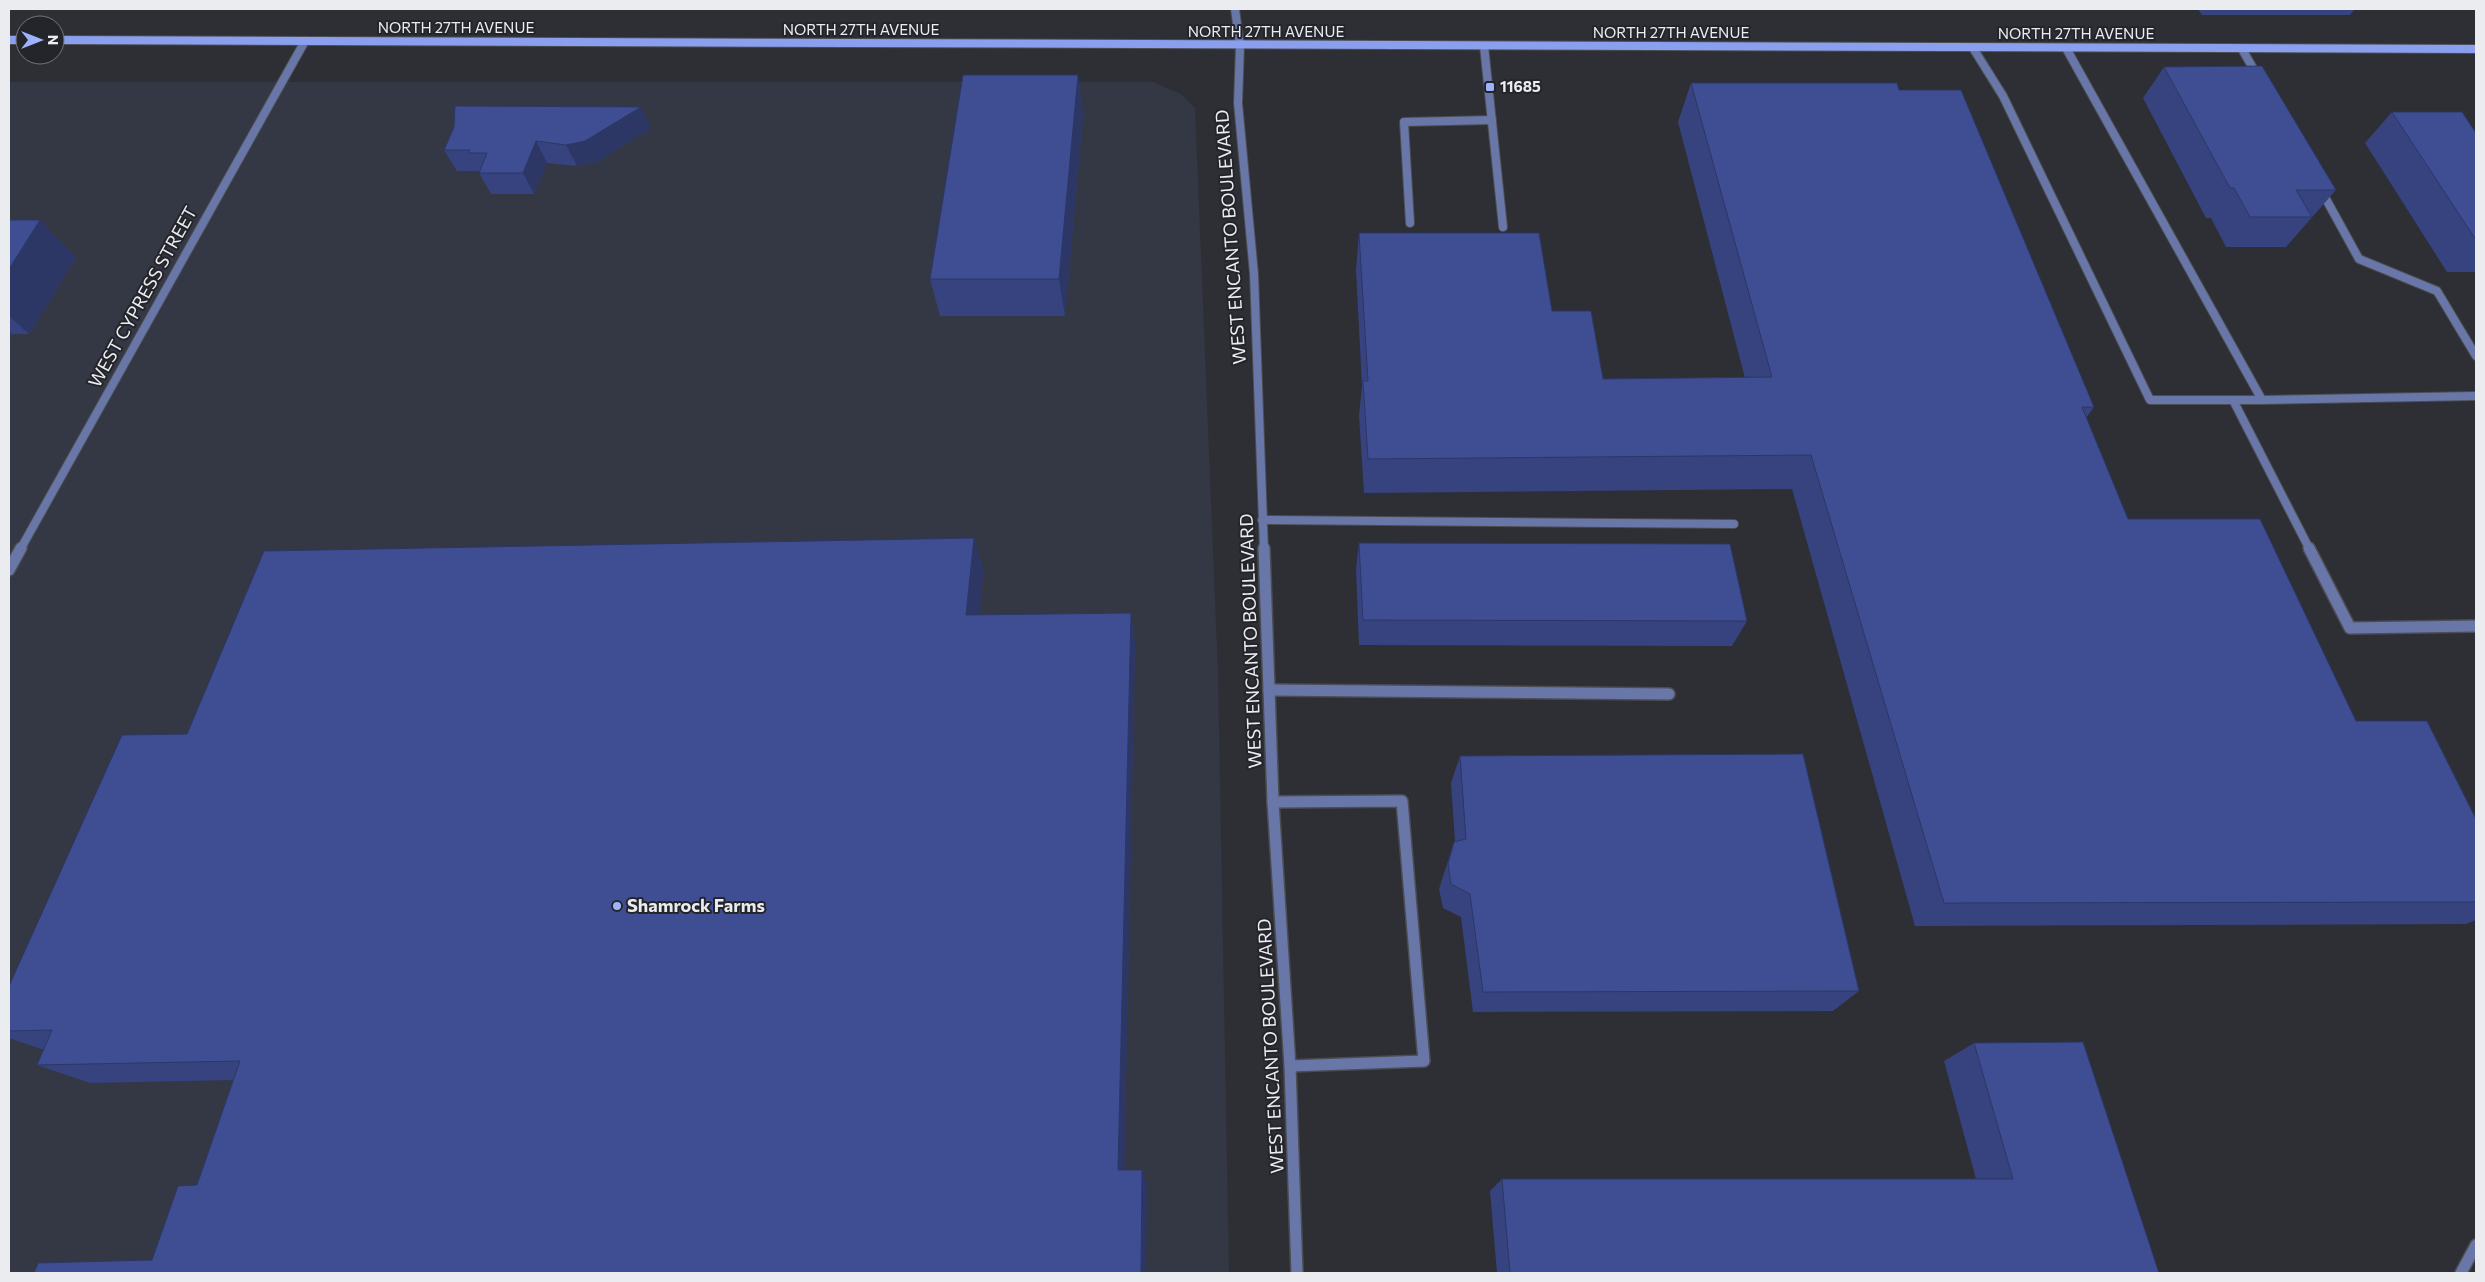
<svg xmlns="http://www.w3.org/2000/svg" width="2485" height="1282" viewBox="0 0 2485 1282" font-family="Commissioner,sans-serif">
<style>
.built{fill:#343844}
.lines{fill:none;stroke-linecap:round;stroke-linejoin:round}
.service-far1-casing{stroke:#4b4d53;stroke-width:10}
.service-casing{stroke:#4b4d53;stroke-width:14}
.minor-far1-casing{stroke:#4b4d53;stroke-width:10}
.minor-casing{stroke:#4b4d53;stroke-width:14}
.secondary-casing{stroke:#4b4d53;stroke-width:10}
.service-far1{stroke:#6977a8;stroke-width:8}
.service{stroke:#6977a8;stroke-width:11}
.minor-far1{stroke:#6977a8;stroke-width:8}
.minor{stroke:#6977a8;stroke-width:11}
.secondary{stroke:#8a9fed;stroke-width:8}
.wall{fill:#36437e}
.shaded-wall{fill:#2c3766}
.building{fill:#3f4e92;stroke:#2c3766}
.poi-dot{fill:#9fb3fd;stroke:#23252b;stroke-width:2}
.labels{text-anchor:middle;stroke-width:4;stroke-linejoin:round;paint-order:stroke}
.far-street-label{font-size:15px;fill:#ebecf0;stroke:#23252b}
.far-poi-label{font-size:15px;font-weight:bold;fill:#ebecf0;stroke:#23252b;text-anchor:start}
.street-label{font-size:18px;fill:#ebecf0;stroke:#23252b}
.poi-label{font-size:18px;font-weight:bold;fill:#ebecf0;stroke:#23252b;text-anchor:start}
</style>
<rect width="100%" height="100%" fill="#2d2f35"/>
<!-- built -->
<polygon class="built" points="9,82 1153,82 1181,94 1195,108 1218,674 1229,1273 9,1273"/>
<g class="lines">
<!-- service-far1 casing -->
<g class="service-far1-casing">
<g id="service-far1">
<polyline points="1484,46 1503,227"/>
<polyline points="1973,48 2003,96 2150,400 2262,400"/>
<polyline points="2066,48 2262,400 2476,396"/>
<polyline points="2242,49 2258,77"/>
<polyline points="2321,190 2359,259 2437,291 2476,356"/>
<polyline points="1410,223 1404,122 1492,120"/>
<polyline points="2233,400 2310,550"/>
<polyline points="1262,520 1734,524"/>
</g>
</g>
<!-- service casing -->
<g class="service-casing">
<g id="service">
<polyline points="2309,548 2350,628 2476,626"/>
<polyline points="1269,690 1669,694"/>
<polyline points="1273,802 1402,801 1424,1061 1290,1066"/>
<polyline points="2461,1273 2476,1245"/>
</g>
</g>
<!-- minor-far1 casing -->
<g class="minor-far1-casing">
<g id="minor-far1">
<polyline points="1235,9 1240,46 1238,103 1254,274 1264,550"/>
<polyline points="20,550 305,41"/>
</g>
</g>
<!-- minor casing -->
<g class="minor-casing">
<g id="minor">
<polyline points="1264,548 1273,802 1290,1066 1297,1273"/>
<polyline points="9,570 21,548"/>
</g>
</g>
<!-- secondary casing -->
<g class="secondary-casing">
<g id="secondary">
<polyline points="9,40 25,40"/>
<polyline points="55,40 2476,49"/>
</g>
</g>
<!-- service-far1 -->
<use href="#service-far1" class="service-far1"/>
<!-- service -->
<use href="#service" class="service"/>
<!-- minor-far1 -->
<use href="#minor-far1" class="minor-far1"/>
<!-- minor -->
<use href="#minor" class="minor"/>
<!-- secondary -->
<use href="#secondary" class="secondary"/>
</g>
<!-- wall -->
<g class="wall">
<polygon points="2198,9 2355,9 2350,15 2202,15"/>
<polygon points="2164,67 2336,190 2286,247 2226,247 2211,218 2206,218 2143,98"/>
<polygon points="1078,75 1083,114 1065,316 940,316 930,279"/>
<polygon points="1691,83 1899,90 2094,407 2086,418 2128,519 2356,721 2476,819 2476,920 2466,924 1915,926 1792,489 1364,493 1359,416 1362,386 1356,270 1359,233 1552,311 1603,379 1745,378 1678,122"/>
<polygon points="2392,112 2476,133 2476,272 2447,272 2365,143"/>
<polygon points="651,128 596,162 577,166 547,163 534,194 491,194 479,173 480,171 457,171 444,150"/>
<polygon points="9,220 40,220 76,258 29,334 12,334 9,340"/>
<polygon points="974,538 983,571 979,615 1131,613 1135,644 1124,1170 1147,1183 152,1260 197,1185 233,1080 90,1083 37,1065 44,1050 9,1038 9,986 187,734"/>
<polygon points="1359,543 1747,621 1732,646 1359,645 1356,569"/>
<polygon points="1460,756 1859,991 1833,1011 1473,1012 1461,917 1443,908 1439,889 1446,867 1454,842 1455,842 1451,783"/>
<polygon points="1974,1043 2159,1273 1497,1273 1490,1191 1502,1179 1976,1179 1944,1061"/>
</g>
<!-- shaded-wall -->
<g class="shaded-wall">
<polygon points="1078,75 1083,114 1065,316 1059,279"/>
<polygon points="641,107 651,128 596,162 577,166 566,145"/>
<polygon points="536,141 547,163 534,194 523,173"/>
<polygon points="40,220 76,258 29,334 9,316 9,269"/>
<polygon points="9,331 12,334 9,340"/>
<polygon points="974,538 983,571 977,647 966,615"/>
<polygon points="1131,613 1135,644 1124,1183 1118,1170"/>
<polygon points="1142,1170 1147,1183 1146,1273 1141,1273"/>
</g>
<!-- building -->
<g class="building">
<polygon points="2262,66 2336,190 2296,190 2312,217 2250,217 2234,188 2230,188 2164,67"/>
<polygon points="963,75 1078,75 1059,279 930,279"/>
<polygon points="1691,83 1897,83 1899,90 1961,90 2094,407 2082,407 2128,519 2260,519 2356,721 2427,721 2476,819 2476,902 1944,903 1811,455 1368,459 1363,381 1368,381 1359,233 1539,233 1552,311 1591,311 1603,379 1772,377"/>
<polygon points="455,106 641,107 585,141 566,145 536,141 523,173 479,173 487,153 469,153 470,150 444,150 454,127"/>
<polygon points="2392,112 2462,112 2476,133 2476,240"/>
<polygon points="9,220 40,220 9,269"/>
<polygon points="974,538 966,615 1131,613 1118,1170 1142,1170 1141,1273 34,1273 38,1263 152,1260 178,1186 197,1185 240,1061 37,1065 52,1030 9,1031 9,986 122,735 187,734 264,551"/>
<polygon points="1359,543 1730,544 1747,621 1363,620"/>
<polygon points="1803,754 1859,991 1483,992 1470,894 1451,884 1448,864 1454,842 1466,839 1460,756"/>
<polygon points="2083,1042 2159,1273 1510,1273 1502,1179 2013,1179 1974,1043"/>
</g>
<!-- markers -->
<g class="poi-dot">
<rect x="1485" y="82" width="10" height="10" rx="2.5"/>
<circle cx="617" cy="906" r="5"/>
</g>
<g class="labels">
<!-- far-street labels -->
<g class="far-street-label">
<text x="456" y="33">NORTH 27TH AVENUE</text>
<text x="861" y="35">NORTH 27TH AVENUE</text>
<text x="1266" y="37">NORTH 27TH AVENUE</text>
<text x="1671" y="38">NORTH 27TH AVENUE</text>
<text x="2076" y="39">NORTH 27TH AVENUE</text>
</g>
<!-- far-poi labels -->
<g class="far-poi-label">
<text x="1500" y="92">11685</text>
</g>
<!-- street labels -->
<g class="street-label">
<text transform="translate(1231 237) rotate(-94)" y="6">WEST ENCANTO BOULEVARD</text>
<text transform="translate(143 297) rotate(-61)" y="6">WEST CYPRESS STREET</text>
<text transform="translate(1251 641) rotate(-92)" y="6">WEST ENCANTO BOULEVARD</text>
<text transform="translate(1271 1046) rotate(-93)" y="6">WEST ENCANTO BOULEVARD</text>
</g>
<!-- poi labels -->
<g class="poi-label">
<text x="627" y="912">Shamrock Farms</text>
</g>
</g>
<!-- border -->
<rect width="2485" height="1282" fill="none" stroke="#ebecf0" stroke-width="20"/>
<!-- north arrow -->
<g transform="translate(40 40) rotate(90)"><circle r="24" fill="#23252b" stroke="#73757a"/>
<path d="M0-4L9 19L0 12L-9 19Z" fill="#9fb3fd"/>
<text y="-8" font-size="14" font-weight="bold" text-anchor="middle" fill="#ebecf0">N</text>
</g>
</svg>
